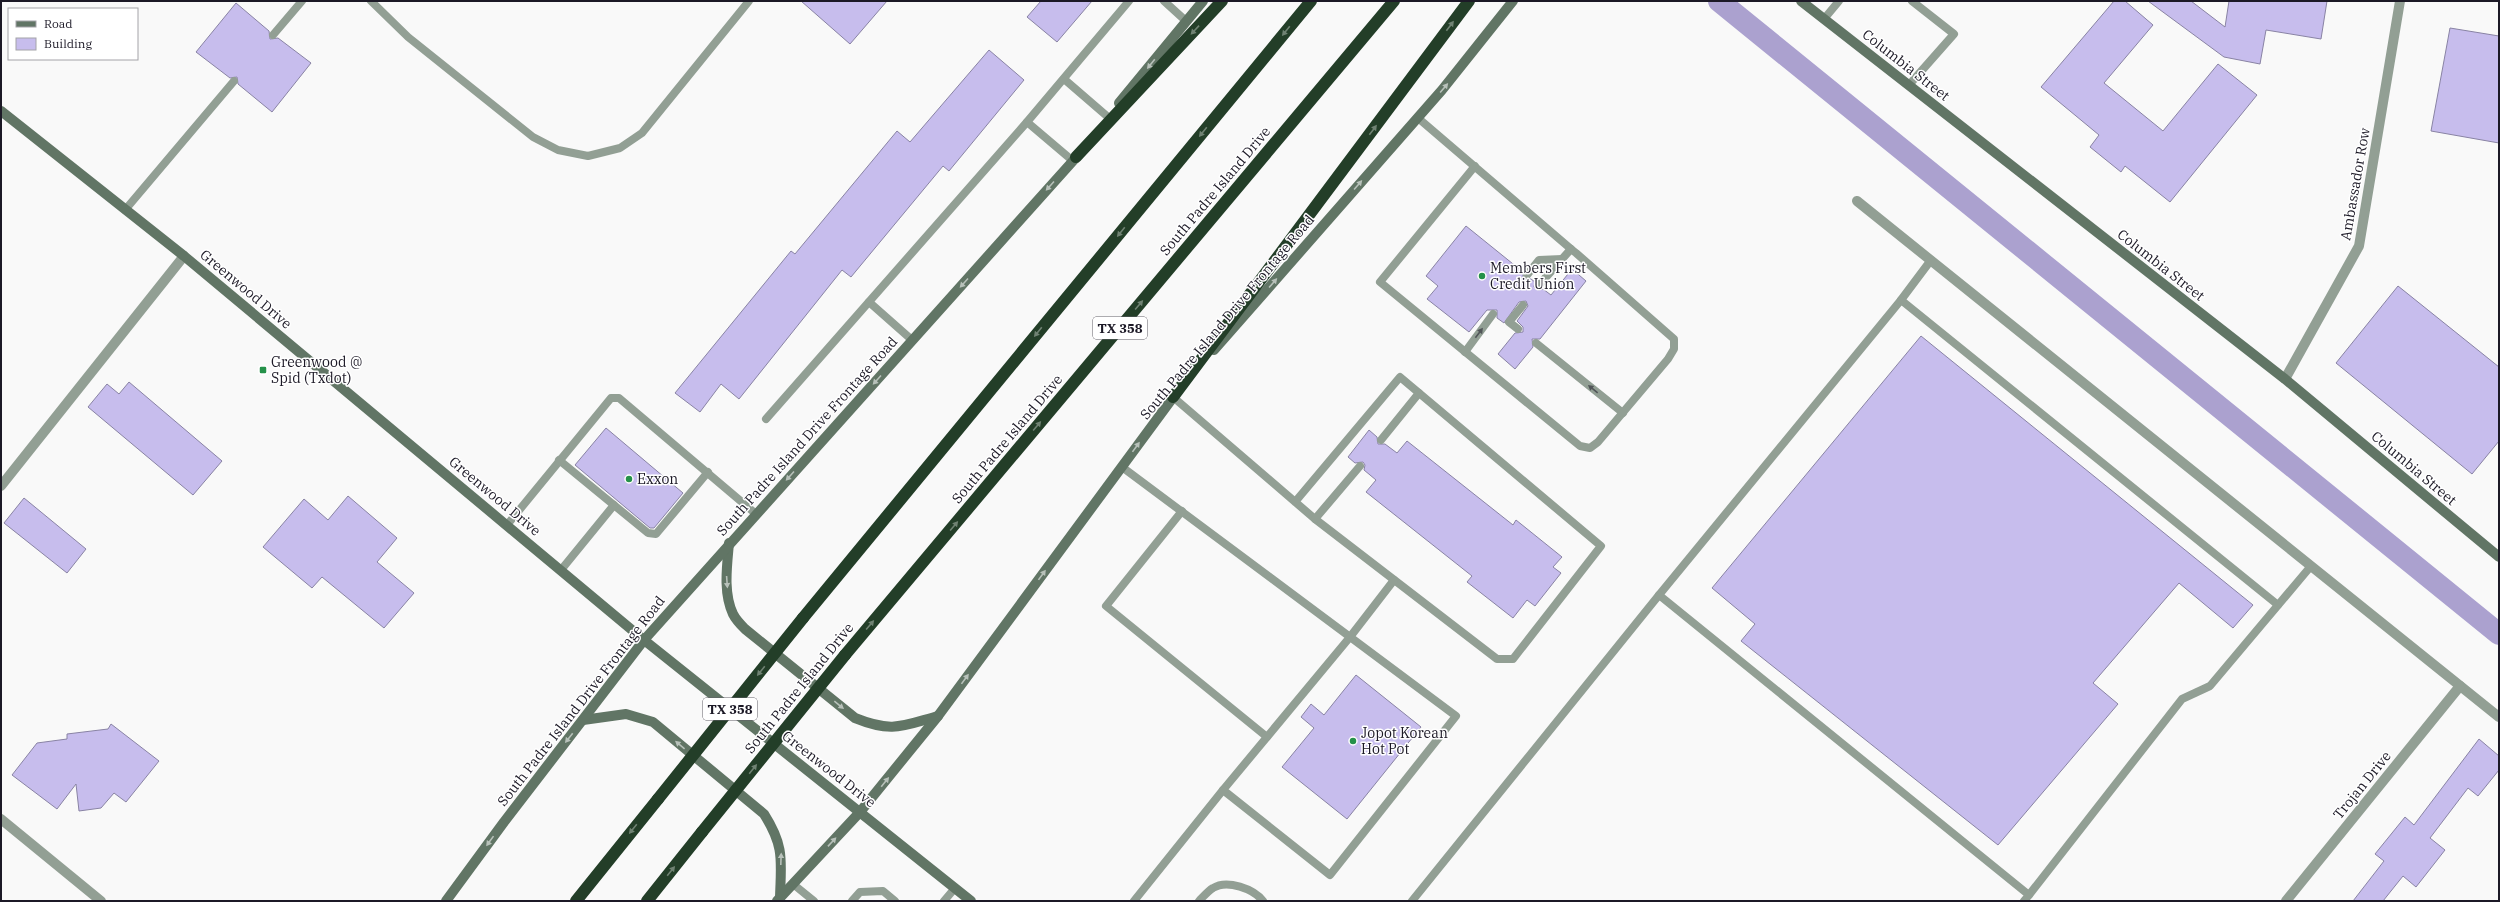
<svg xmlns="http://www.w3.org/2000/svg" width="2500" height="902" viewBox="0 0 2500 902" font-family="'IBM Plex Serif',serif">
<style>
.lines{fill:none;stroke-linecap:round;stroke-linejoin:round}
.canal{stroke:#aba1cf;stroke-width:22}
.building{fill:#c7bded;stroke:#8983a4}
.lane{stroke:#929f94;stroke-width:8}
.street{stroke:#929f94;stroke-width:10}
.secondary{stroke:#617565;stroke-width:10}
.highway{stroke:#233e28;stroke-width:12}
.highway-bridge{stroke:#233e28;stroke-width:12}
.oneway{fill:#708273}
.oneway2{fill:#b8c1ba}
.oneway3{fill:#515558}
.poi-dot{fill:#259149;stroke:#fff;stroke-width:1.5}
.labels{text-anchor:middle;stroke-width:3;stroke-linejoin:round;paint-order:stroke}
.shield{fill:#fff;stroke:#605e67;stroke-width:1}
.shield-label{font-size:13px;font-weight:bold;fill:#1c1926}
.street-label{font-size:14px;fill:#1c1926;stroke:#fff}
.poi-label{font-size:14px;fill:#1c1926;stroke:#fff;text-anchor:start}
</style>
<rect width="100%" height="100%" fill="#f9f9f9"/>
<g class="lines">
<!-- canal -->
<polyline class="canal" points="1719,1 2499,634"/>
</g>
<!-- building -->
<g class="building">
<polygon points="801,1 887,1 850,44"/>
<polygon points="1041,1 1092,1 1057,42 1027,17"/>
<polygon points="2114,1 2125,1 2153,25 2104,83 2163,131 2218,64 2257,95 2170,202 2125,166 2121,172 2090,147 2099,135 2041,87"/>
<polygon points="2148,1 2191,1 2225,27 2229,1 2327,1 2321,39 2266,30 2260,64 2224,57"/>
<polygon points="236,3 269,31 270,39 278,38 311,63 272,112 238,84 237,77 230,78 196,52"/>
<polygon points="2450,28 2499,36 2499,143 2431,131"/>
<polygon points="989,50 1024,80 949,171 943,166 851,277 842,270 739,399 721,384 700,412 675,393 791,251 795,254 897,131 910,142"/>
<polygon points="1466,226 1523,272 1523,279 1531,279 1535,282 1534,287 1538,290 1543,289 1551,295 1572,269 1586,281 1540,339 1532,339 1533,347 1515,369 1498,354 1515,333 1523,332 1523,327 1517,321 1528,306 1526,301 1519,302 1504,323 1497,318 1497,310 1487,310 1469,332 1427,299 1438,286 1426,276"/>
<polygon points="2398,286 2499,367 2499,441 2472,474 2336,363"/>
<polygon points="1921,336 2253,605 2233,628 2179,583 2093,683 2118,704 1998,845 1741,641 1755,624 1712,588"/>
<polygon points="129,382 222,461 193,495 88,407 107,384 119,394"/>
<polygon points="606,428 683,493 654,528 650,528 575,465"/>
<polygon points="1369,430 1377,437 1378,444 1385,444 1397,453 1407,441 1513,525 1516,520 1562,557 1553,567 1561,573 1535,606 1527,600 1513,618 1467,582 1472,576 1366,492 1376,480 1364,470 1365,465 1363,462 1355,463 1348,457"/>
<polygon points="348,496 397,538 377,562 414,593 384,628 322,577 312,588 263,547 304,499 328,520"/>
<polygon points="24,498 86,549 67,573 4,523"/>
<polygon points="1356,675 1421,727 1347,819 1282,767 1314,728 1301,717 1311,704 1324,715"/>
<polygon points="111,724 159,761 126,802 114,793 101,808 79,811 76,784 57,809 12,775 37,743 67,739 67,734 108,729"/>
<polygon points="2479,739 2499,756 2499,770 2478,796 2468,788 2430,838 2445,850 2416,887 2403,876 2383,901 2353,901 2384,861 2375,854 2405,817 2414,825"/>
</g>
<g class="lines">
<!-- lane -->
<g class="lane">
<polyline points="371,1 408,37 533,137 558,150 588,156 620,148 642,133 749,1"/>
<polyline points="1164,1 1186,21"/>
<polyline points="1824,19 1839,1"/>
<polyline points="273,35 302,1"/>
<polyline points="1064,79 1108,117"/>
<polyline points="1909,85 1954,34 1912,1"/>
<polyline points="1418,118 1571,249 1576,253 1674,339 1674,349 1668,359 1598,442 1590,448 1580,446 1380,282 1475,166"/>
<polyline points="1027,122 1073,161"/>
<polyline points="125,210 234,81"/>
<polyline points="1527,275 1539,260 1562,259"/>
<polyline points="1539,285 1571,249"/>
<polyline points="1901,300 1931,260"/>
<polyline points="869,302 912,340"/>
<polyline points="1518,329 1509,322 1523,305"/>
<polyline points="1536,343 1623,413"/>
<polyline points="1465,352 1493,314"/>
<polyline points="1173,397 1315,519 1497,659 1513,659 1601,546 1400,377 1295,502"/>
<polyline points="766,419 1027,122 1129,1"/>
<polyline points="1381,440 1419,393"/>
<polyline points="559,460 648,533 656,534 708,472"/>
<polyline points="1122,467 1456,716 1330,875 1223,790 1350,637 1394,580"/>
<polyline points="1182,511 1106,606 1267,737"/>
<polyline points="1315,519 1360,466"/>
<polyline points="507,525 611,398 619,398 756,514"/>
<polyline points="561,570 614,505"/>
<polyline points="1659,595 1901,300 2278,605"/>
<polyline points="793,884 814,901"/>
<polyline points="2029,895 2182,699 2210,686 2311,566"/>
<polyline points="852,901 860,892 883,891 895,901"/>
<polyline points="944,901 955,888"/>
<polyline points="1134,901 1223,790"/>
<path d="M1199,901C1203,897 1208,891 1213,888C1227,879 1254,889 1263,901"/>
<polyline points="1412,901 1659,595 2029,895 2024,901"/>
</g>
<!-- street -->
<g class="street">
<polyline points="1857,201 2499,717"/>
<polyline points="2285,379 2359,246 2400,1"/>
<polyline points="1,486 184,256"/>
<polyline points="1,819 101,901"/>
<polyline points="2286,901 2460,686"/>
</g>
<!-- secondary -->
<g class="secondary">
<polyline points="1801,1 2285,379 2499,557"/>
<polyline points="1119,103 1203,1"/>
<polyline points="1,111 184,256 644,640 971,901"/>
<polyline points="1214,350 1442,90 1513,1"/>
<path d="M729,543C727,566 723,593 733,614C736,620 741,625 745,629L855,718C892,733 902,726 938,716"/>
<path d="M583,720L626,714L653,722L764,814C785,847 781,861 780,898"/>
<polyline points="446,901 504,822 644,640 1081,152"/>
<polyline points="777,901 860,812 938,716 1177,392"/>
</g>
<!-- highway -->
<g class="highway">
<polyline points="1076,157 1222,1"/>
<polyline points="1173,397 1469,1"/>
<polyline points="803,618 1311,1"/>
<polyline points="845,655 1394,1"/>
<polyline points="576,901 658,799"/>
<polyline points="647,901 702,832"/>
</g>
<!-- highway-bridge -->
<g class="highway-bridge">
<polyline points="658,799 803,618"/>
<polyline points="702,832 845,655"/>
</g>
</g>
<!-- one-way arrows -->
<defs><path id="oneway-solid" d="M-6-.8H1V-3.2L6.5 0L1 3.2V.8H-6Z"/></defs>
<g class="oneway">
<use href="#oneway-solid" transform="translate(1450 26) rotate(-53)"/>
<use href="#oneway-solid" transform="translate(1195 30) rotate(133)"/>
<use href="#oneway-solid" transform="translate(1286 31) rotate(129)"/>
<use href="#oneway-solid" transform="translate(1373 130) rotate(-53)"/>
<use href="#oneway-solid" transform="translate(1203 132) rotate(129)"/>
<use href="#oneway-solid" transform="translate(1121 232) rotate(129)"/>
<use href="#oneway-solid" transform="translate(1139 305) rotate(-50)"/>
<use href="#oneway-solid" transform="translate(1038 332) rotate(129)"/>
<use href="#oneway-solid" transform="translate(1037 426) rotate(-50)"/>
<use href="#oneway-solid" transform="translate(954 526) rotate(-50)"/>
<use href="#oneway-solid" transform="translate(870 625) rotate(-50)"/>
<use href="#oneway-solid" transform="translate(761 671) rotate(129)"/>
<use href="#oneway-solid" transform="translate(753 769) rotate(-51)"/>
<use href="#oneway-solid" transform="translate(633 829) rotate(129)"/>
<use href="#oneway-solid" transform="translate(671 871) rotate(-51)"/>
</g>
<g class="oneway2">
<use href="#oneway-solid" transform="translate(1151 64) rotate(129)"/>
<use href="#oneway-solid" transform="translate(1444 88) rotate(-50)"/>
<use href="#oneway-solid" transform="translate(1358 185) rotate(-49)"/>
<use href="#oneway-solid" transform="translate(1050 186) rotate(132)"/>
<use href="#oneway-solid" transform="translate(964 283) rotate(132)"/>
<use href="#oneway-solid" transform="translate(1273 283) rotate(-49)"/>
<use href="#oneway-solid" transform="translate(877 380) rotate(132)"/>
<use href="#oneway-solid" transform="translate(1136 447) rotate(-54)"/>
<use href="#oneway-solid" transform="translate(790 476) rotate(132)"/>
<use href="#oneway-solid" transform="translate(1042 575) rotate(-54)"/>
<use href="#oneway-solid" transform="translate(727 582) rotate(86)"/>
<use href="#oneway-solid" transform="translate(965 679) rotate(-54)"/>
<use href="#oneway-solid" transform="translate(839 705) rotate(39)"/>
<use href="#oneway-solid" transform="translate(569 738) rotate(128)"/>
<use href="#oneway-solid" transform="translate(680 745) rotate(-140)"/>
<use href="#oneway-solid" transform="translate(885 782) rotate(-51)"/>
<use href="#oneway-solid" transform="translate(490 841) rotate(126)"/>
<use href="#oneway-solid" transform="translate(832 842) rotate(-47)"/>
<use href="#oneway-solid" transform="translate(781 859) rotate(-88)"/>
</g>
<g class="oneway3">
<use href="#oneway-solid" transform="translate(1479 333) rotate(-53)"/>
<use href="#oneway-solid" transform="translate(1593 389) rotate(-141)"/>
</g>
<!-- markers -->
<g class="poi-dot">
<circle cx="1482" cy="276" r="4"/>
<rect x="259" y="366" width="8" height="8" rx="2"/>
<circle cx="629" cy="479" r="4"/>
<circle cx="1353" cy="741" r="4"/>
</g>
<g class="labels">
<!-- shield labels -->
<g class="shield">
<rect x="1093" y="317" width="54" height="22" rx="3"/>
<rect x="703" y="698" width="54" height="22" rx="3"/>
</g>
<g class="shield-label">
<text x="1120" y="333">TX 358</text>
<text x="730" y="714">TX 358</text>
</g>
<!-- street labels -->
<g class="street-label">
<text transform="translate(1906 65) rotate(38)" y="5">Columbia Street</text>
<text transform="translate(2355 184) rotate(-80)" y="5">Ambassador Row</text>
<text transform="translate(1215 191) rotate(-50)" y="5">South Padre Island Drive</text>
<text transform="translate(2161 265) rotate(38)" y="5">Columbia Street</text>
<text transform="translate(246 289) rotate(40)" y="5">Greenwood Drive</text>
<text transform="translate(1227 317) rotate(-50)" y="5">South Padre Island Drive Frontage Road</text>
<text transform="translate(807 436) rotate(-48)" y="5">South Padre Island Drive Frontage Road</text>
<text transform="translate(1007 439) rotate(-50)" y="5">South Padre Island Drive</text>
<text transform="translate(2414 468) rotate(40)" y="5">Columbia Street</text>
<text transform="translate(495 496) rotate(40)" y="5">Greenwood Drive</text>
<text transform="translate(799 688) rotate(-51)" y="5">South Padre Island Drive</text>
<text transform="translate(581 701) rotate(-52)" y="5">South Padre Island Drive Frontage Road</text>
<text transform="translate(829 769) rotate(38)" y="5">Greenwood Drive</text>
<text transform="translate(2362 785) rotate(-51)" y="5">Trojan Drive</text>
</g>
<!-- poi labels -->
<g class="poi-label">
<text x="1490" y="273">Members First<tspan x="1490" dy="16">Credit Union</tspan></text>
<text x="271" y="367">Greenwood @<tspan x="271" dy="16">Spid (Txdot)</tspan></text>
<text x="637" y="484">Exxon</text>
<text x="1361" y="738">Jopot Korean<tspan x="1361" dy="16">Hot Pot</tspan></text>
</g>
</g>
<!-- border -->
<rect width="2500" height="902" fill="none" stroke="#1c1926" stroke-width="4"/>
<!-- legend -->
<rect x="8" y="8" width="130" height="52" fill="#ffffff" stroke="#a4a3a8"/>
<rect x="16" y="21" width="20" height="6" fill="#617565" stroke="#a4a3a8"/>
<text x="44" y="28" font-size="12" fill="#1c1926">Road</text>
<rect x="16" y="38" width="20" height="12" fill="#c7bded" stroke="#a4a3a8"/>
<text x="44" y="48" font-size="12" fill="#1c1926">Building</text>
</svg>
